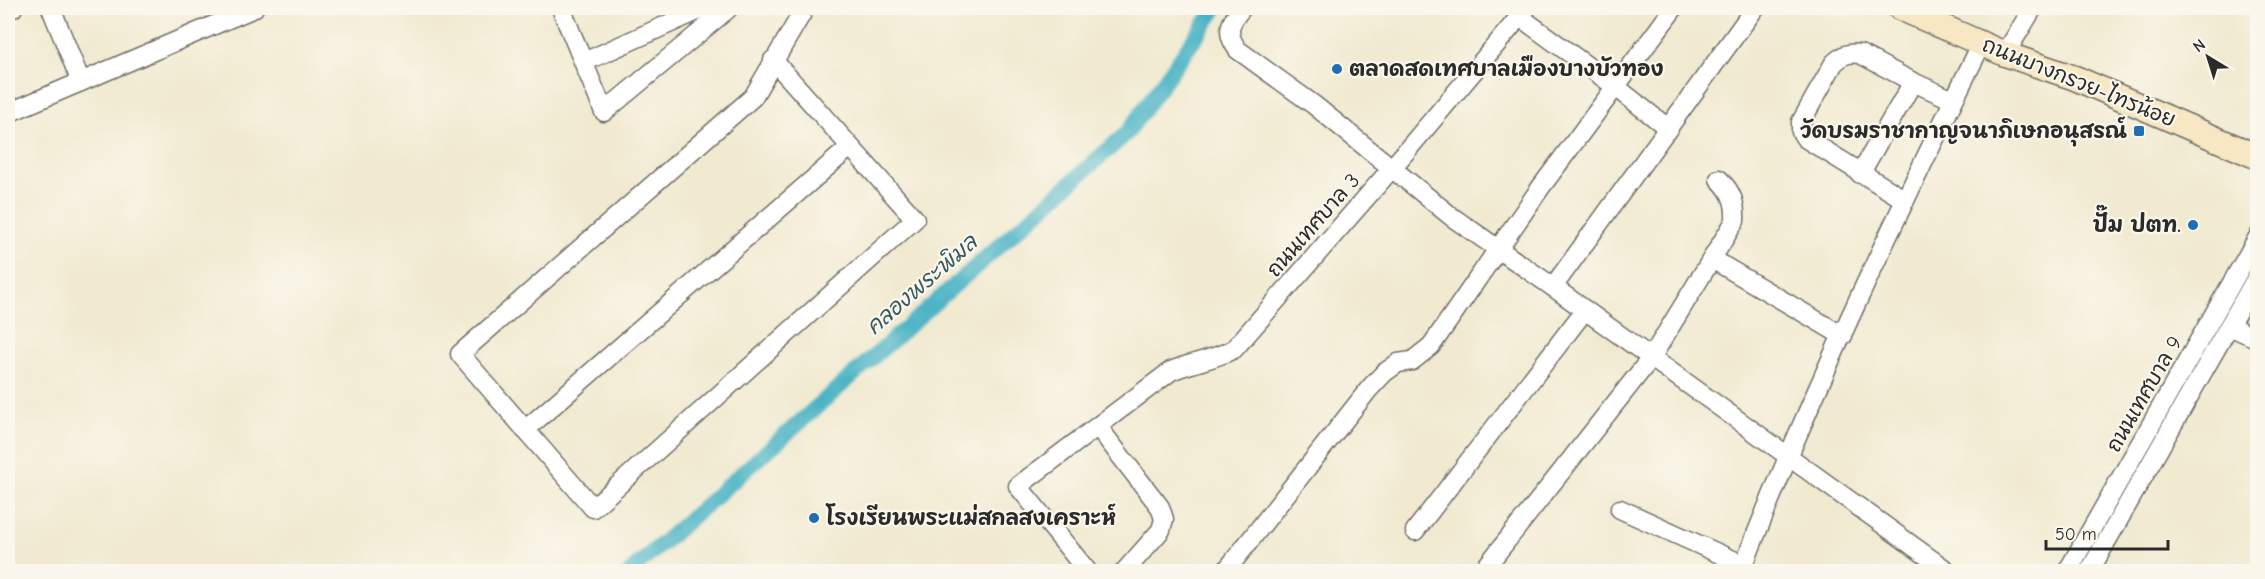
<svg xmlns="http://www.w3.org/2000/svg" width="2265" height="579" viewBox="0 0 2265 579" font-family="'Comic Neue','Playpen Sans Thai',sans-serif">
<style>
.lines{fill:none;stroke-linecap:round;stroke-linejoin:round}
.canal{stroke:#48b3c5;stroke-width:16}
.street-casing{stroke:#706e65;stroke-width:21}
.secondary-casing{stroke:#706e65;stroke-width:27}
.street{stroke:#fff;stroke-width:18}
.secondary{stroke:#f7e8c3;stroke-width:24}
.poi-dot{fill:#1f6fb2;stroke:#fbf7ec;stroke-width:2}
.labels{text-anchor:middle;stroke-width:4.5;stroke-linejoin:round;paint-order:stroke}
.poi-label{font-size:21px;font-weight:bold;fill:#2b2b2b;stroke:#fbf7ec;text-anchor:start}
.street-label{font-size:21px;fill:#2b2b2b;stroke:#fbf7ec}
.water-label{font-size:22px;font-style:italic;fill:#355b61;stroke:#fbf7ec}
</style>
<rect width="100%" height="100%" fill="#fbf7ec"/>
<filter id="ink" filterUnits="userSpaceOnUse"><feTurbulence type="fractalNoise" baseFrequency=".0167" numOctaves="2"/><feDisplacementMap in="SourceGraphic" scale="12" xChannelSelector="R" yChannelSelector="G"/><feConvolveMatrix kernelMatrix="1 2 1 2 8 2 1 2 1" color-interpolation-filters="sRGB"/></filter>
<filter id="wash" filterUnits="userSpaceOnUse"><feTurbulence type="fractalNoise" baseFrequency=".008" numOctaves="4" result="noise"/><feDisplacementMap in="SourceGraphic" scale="24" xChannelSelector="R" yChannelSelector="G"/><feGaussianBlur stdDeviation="1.35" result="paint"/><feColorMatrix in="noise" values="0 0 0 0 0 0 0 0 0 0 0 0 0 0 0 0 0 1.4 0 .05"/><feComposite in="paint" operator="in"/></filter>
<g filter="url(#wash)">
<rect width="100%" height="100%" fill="#f1ead1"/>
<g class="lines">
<!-- canal -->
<polyline class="canal" points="630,572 1127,133 1216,8"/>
</g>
</g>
<g filter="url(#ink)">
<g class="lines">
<!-- street casing -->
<g class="street-casing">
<g id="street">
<polyline points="51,8 81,82"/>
<polyline points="561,8 604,112 729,8"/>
<path d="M1242,8C1229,23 1225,33 1238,50L1314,105L1452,217L1553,287L1949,572"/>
<polyline points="8,10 13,8"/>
<polyline points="1520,17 1616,87 1669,129"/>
<polyline points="2005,54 2033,8"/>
<polyline points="773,60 915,219 593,508 460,354 753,97 805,8"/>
<polyline points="584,62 704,8"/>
<polyline points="8,113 254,8"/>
<polyline points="1860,174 1913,82"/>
<path d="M1905,200L1805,138L1801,132V122L1834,63C1843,55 1848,52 1860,54L1913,82L1953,100"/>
<polyline points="1712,259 1843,336"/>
<polyline points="1553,287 1755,8"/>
<polyline points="2229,326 2258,339"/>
<polyline points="1098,427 1160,507 1164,519 1161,530 1124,572"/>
<polyline points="525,430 850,147"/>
<polyline points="1620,509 1744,565"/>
<polyline points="1415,531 1585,310"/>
<path d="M1088,572L1018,486L1171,371C1192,362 1213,360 1234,349L1392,168L1527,8"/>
<polyline points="1225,572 1369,389 1384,373 1398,363 1412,361 1431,346 1541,187 1674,8"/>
<path d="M1482,572L1651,358L1735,221C1736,203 1732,192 1719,179"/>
<path d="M1741,572C1812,391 1896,216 1982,43"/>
<polyline points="2067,572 2258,237"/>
<polyline points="2089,572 2258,275"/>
</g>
</g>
<!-- secondary casing -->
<g class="secondary-casing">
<polyline id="secondary" points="1900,8 2005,54 2075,78 2258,157"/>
</g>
<!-- street -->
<use href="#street" class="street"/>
<!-- secondary -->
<use href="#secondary" class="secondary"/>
</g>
</g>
<!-- markers -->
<g class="poi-dot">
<circle cx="1337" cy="69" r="6"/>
<rect x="2133" y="125" width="12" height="12" rx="3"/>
<circle cx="2193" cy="225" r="6"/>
<circle cx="814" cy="518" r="6"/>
</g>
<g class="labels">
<!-- poi labels -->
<g class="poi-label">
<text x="1349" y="76">ตลาดสดเทศบาลเมืองบางบัวทอง</text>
<text x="2127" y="138" text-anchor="end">วัดบรมราชากาญจนาภิเษกอนุสรณ์</text>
<text x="2181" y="232" text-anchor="end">ปั๊ม ปตท.</text>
<text x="826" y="525">โรงเรียนพระแม่สกลสงเคราะห์</text>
</g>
<!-- street labels -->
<g class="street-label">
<text transform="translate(2079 82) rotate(22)" y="7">ถนนบางกรวย-ไทรน้อย</text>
<text transform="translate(1313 225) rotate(-49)" y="7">ถนนเทศบาล 3</text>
<text transform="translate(2144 394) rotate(-60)" y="7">ถนนเทศบาล 9</text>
</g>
<!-- water labels -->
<g class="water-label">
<text transform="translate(921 284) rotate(-41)" y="8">คลองพระพิมล</text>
</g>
</g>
<!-- margin -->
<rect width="2265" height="579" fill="none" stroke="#fbf7ec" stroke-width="30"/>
<!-- north arrow -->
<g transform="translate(2208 57) rotate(322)" stroke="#fbf7ec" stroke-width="4.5" paint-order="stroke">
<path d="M0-4.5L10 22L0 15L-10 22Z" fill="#2b2b2b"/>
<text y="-9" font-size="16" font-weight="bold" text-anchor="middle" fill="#2b2b2b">N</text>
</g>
<!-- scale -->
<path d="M2046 540v9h122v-9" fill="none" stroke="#2b2b2b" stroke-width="3"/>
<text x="2055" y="540" font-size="18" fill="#2b2b2b" stroke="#fbf7ec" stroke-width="4.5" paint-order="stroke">50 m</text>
</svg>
